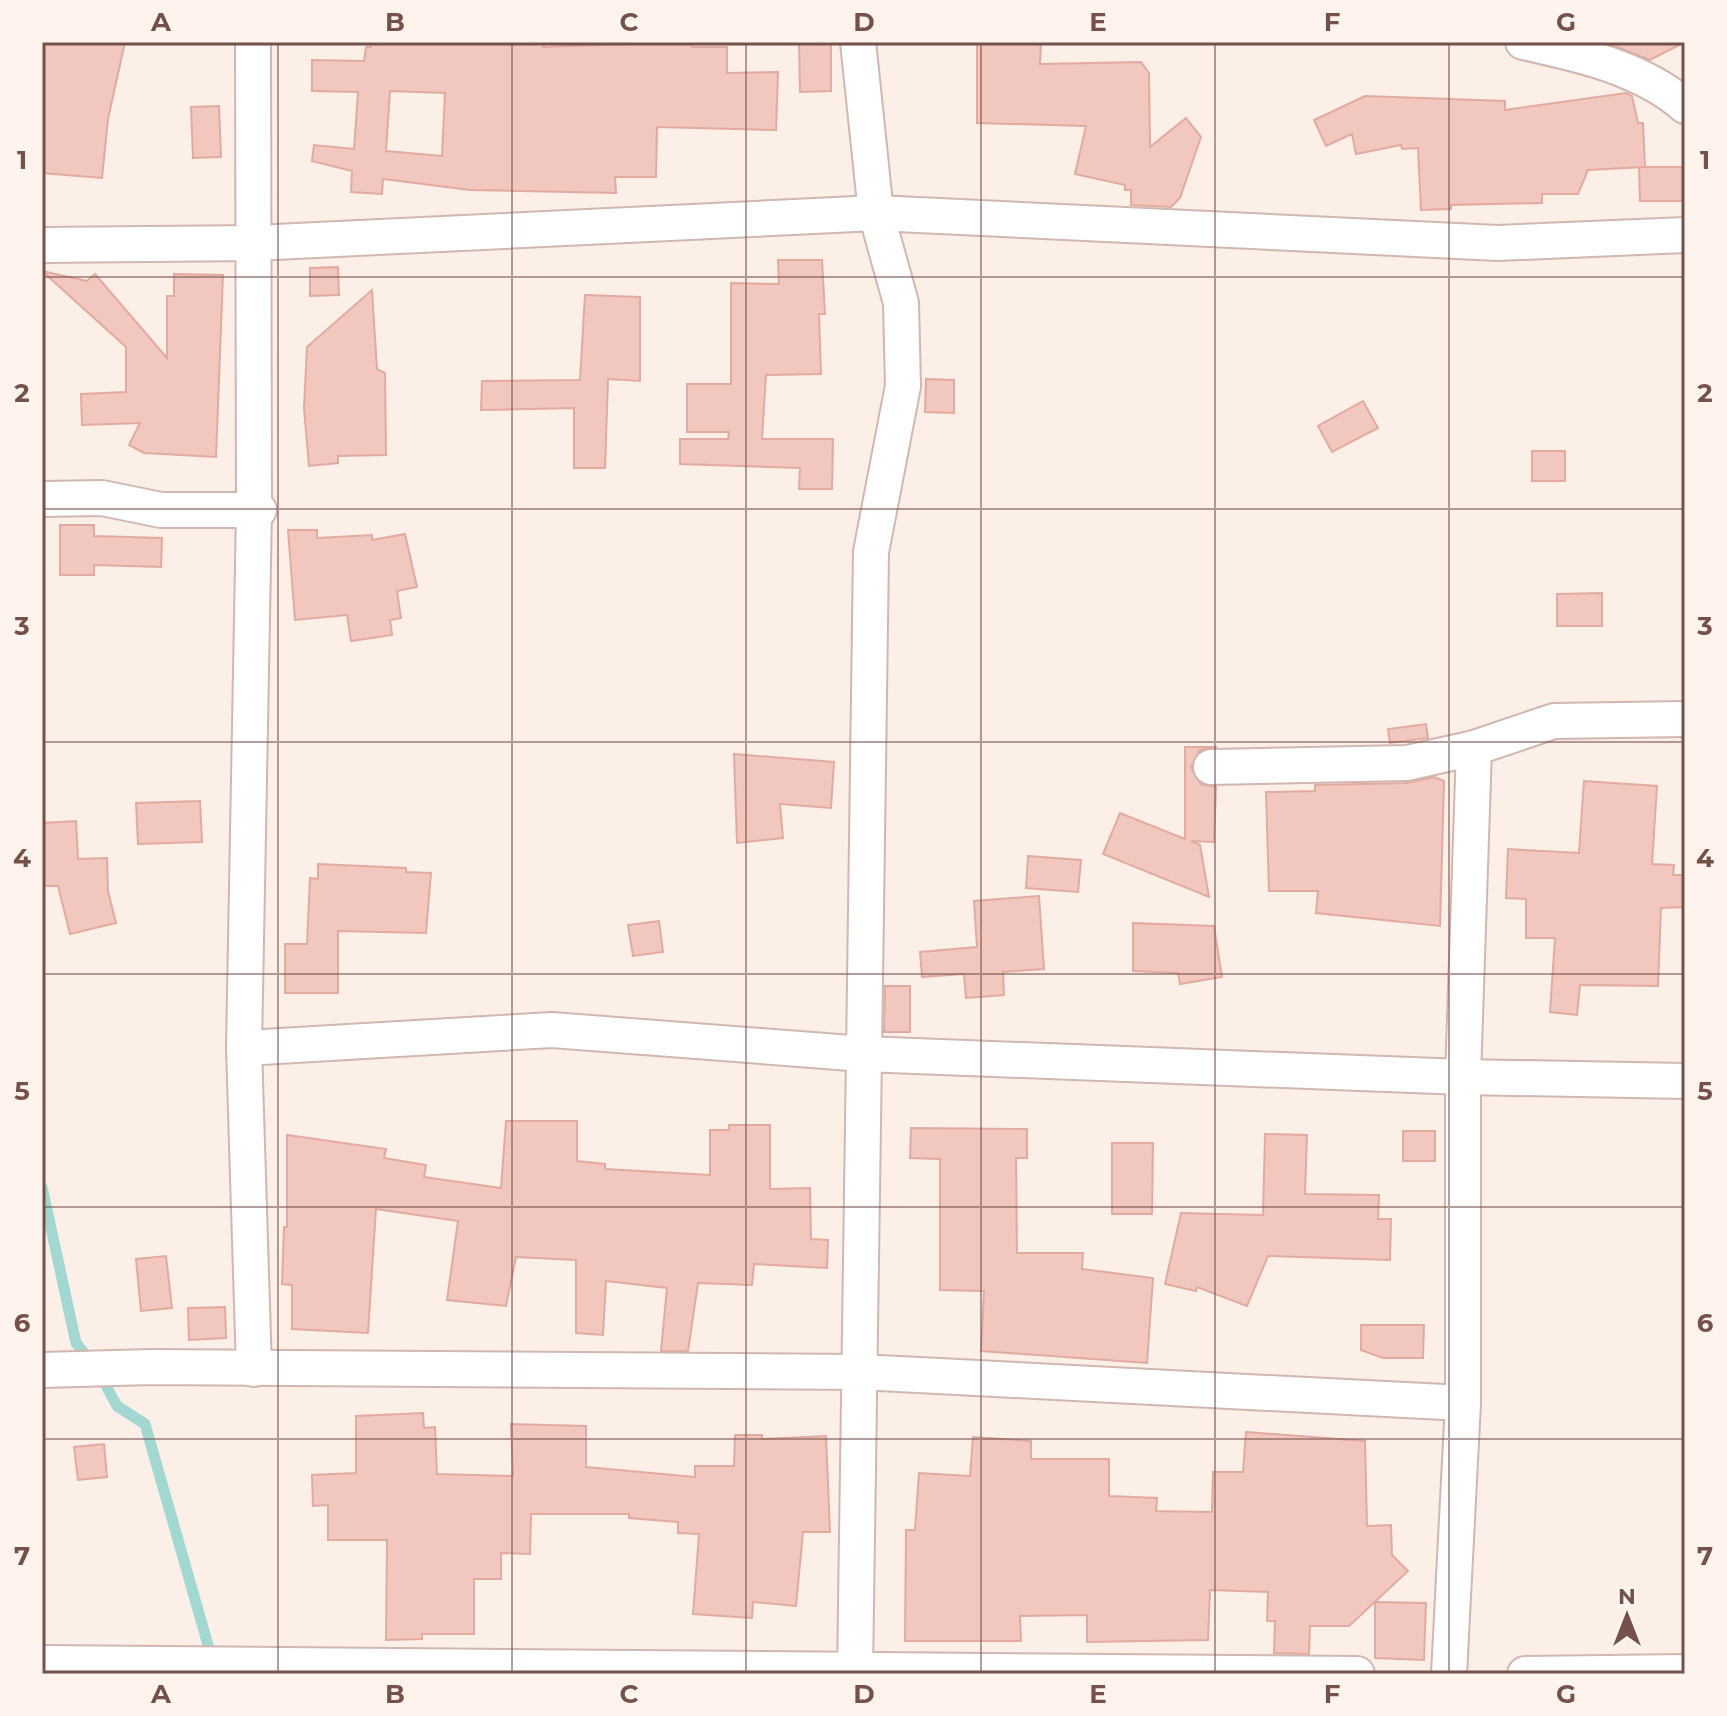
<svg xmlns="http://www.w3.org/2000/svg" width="1727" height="1716" viewBox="0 0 1727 1716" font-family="Montserrat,sans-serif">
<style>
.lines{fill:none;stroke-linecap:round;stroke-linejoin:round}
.stream{stroke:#a2d7d2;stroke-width:11}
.building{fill:#f1c7bf;stroke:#e3aaa0;stroke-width:2;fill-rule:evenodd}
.minor-casing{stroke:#d0b7b0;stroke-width:38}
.minor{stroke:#fff;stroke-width:34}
.grid{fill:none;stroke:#75514c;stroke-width:2;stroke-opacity:0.55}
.neatline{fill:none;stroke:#75514c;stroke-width:3}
.grid-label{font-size:26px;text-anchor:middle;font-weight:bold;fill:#75514c}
</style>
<rect width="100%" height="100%" fill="#fcefe7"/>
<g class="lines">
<!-- stream -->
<polyline class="stream" points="42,1187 76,1343 97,1369 117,1406 145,1424 212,1659"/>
</g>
<!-- building -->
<g class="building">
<polygon points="42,42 125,42 108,119 102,178 42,173"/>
<path d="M371,42H545L543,47L692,42V47H727V73L778,72L776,130L657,127L656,177H615L616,193L470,190L383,179L382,194L351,192L352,171L312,161L314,145L354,149L358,92L312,91V60L364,61L366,47H371ZM390,91L445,93L442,156L386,151Z"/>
<polygon points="977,42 1041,42 1040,64 1141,62 1149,73 1150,147 1186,118 1201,137 1180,198 1171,207 1131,205 1131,190 1125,190 1125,185 1075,174 1086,126 977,123"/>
<polygon points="1604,42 1685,42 1650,60"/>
<polygon points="799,44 831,44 831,91 800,92"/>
<polygon points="1626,93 1632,96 1638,123 1643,123 1645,167 1588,170 1578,194 1542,194 1542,203 1451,205 1451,209 1421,210 1418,148 1402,149 1401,145 1356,154 1352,134 1326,146 1314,120 1365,96 1505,101 1505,110"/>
<polygon points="219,106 221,157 193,158 191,107"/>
<polygon points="1639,167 1685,167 1685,201 1640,201"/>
<polygon points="778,260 822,260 825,314 819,314 821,374 766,375 762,439 833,439 832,489 799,489 800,468 680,464 680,439 728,439 729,432 687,432 687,384 731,384 731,283 779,284"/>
<polygon points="338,267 339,295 310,296 310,268"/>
<polygon points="42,271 87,281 95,274 167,358 167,296 174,296 174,274 223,275 216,457 144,453 129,445 140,423 82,425 81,394 126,392 126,347"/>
<polygon points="372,290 377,369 385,373 386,455 338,456 338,463 309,466 304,408 307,347"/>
<polygon points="585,295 640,297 640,381 608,379 605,468 574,468 574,408 481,410 482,381 580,380"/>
<polygon points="926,379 954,380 954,413 925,412"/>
<polygon points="1363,401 1378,428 1332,452 1318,426"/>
<rect x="1532" y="451" width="33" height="30"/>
<polygon points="60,525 94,525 94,536 162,538 161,567 94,565 94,575 60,575"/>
<polygon points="288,530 317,530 317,538 372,535 372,540 405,534 417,587 397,591 401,618 390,620 392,635 351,641 347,615 295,620"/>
<polygon points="1602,593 1602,626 1557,626 1557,594"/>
<polygon points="1426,724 1428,738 1390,743 1388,729"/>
<polygon points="1185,747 1217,747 1200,750 1191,767 1201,784 1216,787 1214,842 1191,841 1200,845 1209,897 1103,854 1120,813 1185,839"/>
<polygon points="734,754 834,762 831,808 780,804 783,838 737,843"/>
<polygon points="1434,777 1444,781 1440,926 1316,913 1318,891 1269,891 1266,792 1315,791 1315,785 1407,783"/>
<polygon points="1584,781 1657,786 1652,864 1674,865 1673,875 1685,875 1685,907 1661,908 1658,986 1580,985 1577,1015 1550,1012 1555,938 1526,938 1526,899 1506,898 1508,849 1579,853"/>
<polygon points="200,801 202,842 138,844 136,803"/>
<polygon points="76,821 78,859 107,858 108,891 116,923 70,934 58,886 42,886 42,823"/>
<polygon points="1028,856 1081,860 1078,892 1026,888"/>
<polygon points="318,864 406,868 406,872 431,873 426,933 338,931 338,993 285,993 285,944 307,944 310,878 318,879"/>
<polygon points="1039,896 1044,969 1003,972 1004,995 966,998 964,974 922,977 920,952 977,947 974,901"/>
<polygon points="659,921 663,952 633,956 628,925"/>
<polygon points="1133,923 1214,926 1222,977 1180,984 1178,973 1133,971"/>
<polygon points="885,986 910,986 910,1032 884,1032"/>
<polygon points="506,1121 577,1121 577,1161 605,1164 605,1169 710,1175 710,1130 729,1130 729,1125 770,1125 770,1189 810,1188 811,1239 828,1240 827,1268 754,1264 752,1285 698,1283 688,1351 661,1351 667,1288 606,1281 603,1335 576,1333 576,1260 516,1257 506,1306 447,1300 458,1221 376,1209 368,1333 292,1329 292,1285 282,1284 284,1227 287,1227 287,1135 386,1149 384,1158 426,1165 424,1177 501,1188"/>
<polygon points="911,1128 1027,1129 1027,1158 1016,1158 1017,1253 1083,1253 1082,1269 1153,1278 1147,1363 981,1351 984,1291 940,1290 940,1159 910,1158"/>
<rect x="1403" y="1131" width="32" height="30"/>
<polygon points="1265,1134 1307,1135 1305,1194 1379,1195 1378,1219 1391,1219 1390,1260 1268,1256 1247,1306 1197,1287 1196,1291 1165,1284 1181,1213 1263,1215"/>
<polygon points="1112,1143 1153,1143 1152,1214 1112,1214"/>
<polygon points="166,1256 172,1308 141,1311 136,1259"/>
<polygon points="225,1307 226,1338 189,1340 188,1308"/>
<polygon points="1361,1325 1424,1325 1423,1358 1383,1358 1361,1350"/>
<polygon points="423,1413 424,1428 435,1427 437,1474 513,1476 511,1424 586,1426 586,1467 695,1477 695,1466 734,1466 735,1435 762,1435 762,1439 826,1436 830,1532 803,1532 796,1606 753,1602 752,1618 693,1614 699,1534 678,1533 678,1522 629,1518 629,1514 531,1514 530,1554 501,1553 501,1579 474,1579 474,1634 422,1634 422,1639 386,1640 387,1540 328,1540 328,1505 313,1506 312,1475 356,1473 356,1416"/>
<polygon points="1246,1432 1365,1441 1367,1526 1391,1525 1392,1555 1408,1571 1349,1626 1310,1626 1309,1654 1274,1653 1275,1621 1267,1621 1268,1592 1210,1590 1208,1640 1087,1642 1087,1615 1020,1616 1021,1641 905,1641 906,1530 915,1530 919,1473 970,1476 973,1437 1031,1441 1031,1459 1109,1459 1109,1496 1157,1498 1156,1511 1212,1512 1213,1472 1243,1472"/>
<polygon points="104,1444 107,1477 78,1480 74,1447"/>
<polygon points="1375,1602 1426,1603 1424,1660 1375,1658"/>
</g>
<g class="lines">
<!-- minor casing -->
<g class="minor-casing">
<g id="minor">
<polyline points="253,42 254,510 244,1048 254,1369"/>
<path d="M1523,42C1578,54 1642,68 1685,106"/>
<polyline points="42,245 254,243 876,213 1498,243 1685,235"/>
<polyline points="42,499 102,498 161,510 259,510"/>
<polyline points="1211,767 1407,763 1474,748 1554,721 1685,719"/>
<polyline points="244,1048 552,1030 864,1054 871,552 903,386 901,303 876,213 858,42"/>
<polyline points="42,1370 151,1367 860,1372 1463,1403"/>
<polyline points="42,1663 1357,1674"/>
<polyline points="855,1674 864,1054 1463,1077 1685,1081"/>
<polyline points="1449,1674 1463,1403 1463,1077 1474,748"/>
<polyline points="1525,1674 1685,1672"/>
</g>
</g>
<!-- minor -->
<use href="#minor" class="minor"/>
</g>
<!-- grid -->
<path class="grid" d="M278,42V1674M512,42V1674M746,42V1674M981,42V1674M1215,42V1674M1449,42V1674M42,277H1685M42,509H1685M42,742H1685M42,974H1685M42,1207H1685M42,1439H1685"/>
<!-- border -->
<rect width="1727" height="1716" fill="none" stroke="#fff4ed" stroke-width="88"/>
<!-- north arrow -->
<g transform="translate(1627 1616)" stroke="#fff4ed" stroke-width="6" paint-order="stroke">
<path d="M0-6L14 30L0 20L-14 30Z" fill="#75514c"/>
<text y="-12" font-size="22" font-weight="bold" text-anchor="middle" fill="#75514c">N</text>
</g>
<rect x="44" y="44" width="1639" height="1628" class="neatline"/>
<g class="grid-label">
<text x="161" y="31">A</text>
<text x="395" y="31">B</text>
<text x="629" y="31">C</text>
<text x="864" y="31">D</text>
<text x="1098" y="31">E</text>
<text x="1332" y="31">F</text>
<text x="1566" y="31">G</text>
<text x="22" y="169">1</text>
<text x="1705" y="169">1</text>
<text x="22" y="402">2</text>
<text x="1705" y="402">2</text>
<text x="22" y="635">3</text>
<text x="1705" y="635">3</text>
<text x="22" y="867">4</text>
<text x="1705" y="867">4</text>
<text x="22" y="1100">5</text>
<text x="1705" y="1100">5</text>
<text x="22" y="1332">6</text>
<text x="1705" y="1332">6</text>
<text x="22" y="1565">7</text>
<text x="1705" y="1565">7</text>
<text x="161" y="1703">A</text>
<text x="395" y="1703">B</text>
<text x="629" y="1703">C</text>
<text x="864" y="1703">D</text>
<text x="1098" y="1703">E</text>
<text x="1332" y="1703">F</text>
<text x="1566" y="1703">G</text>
</g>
</svg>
